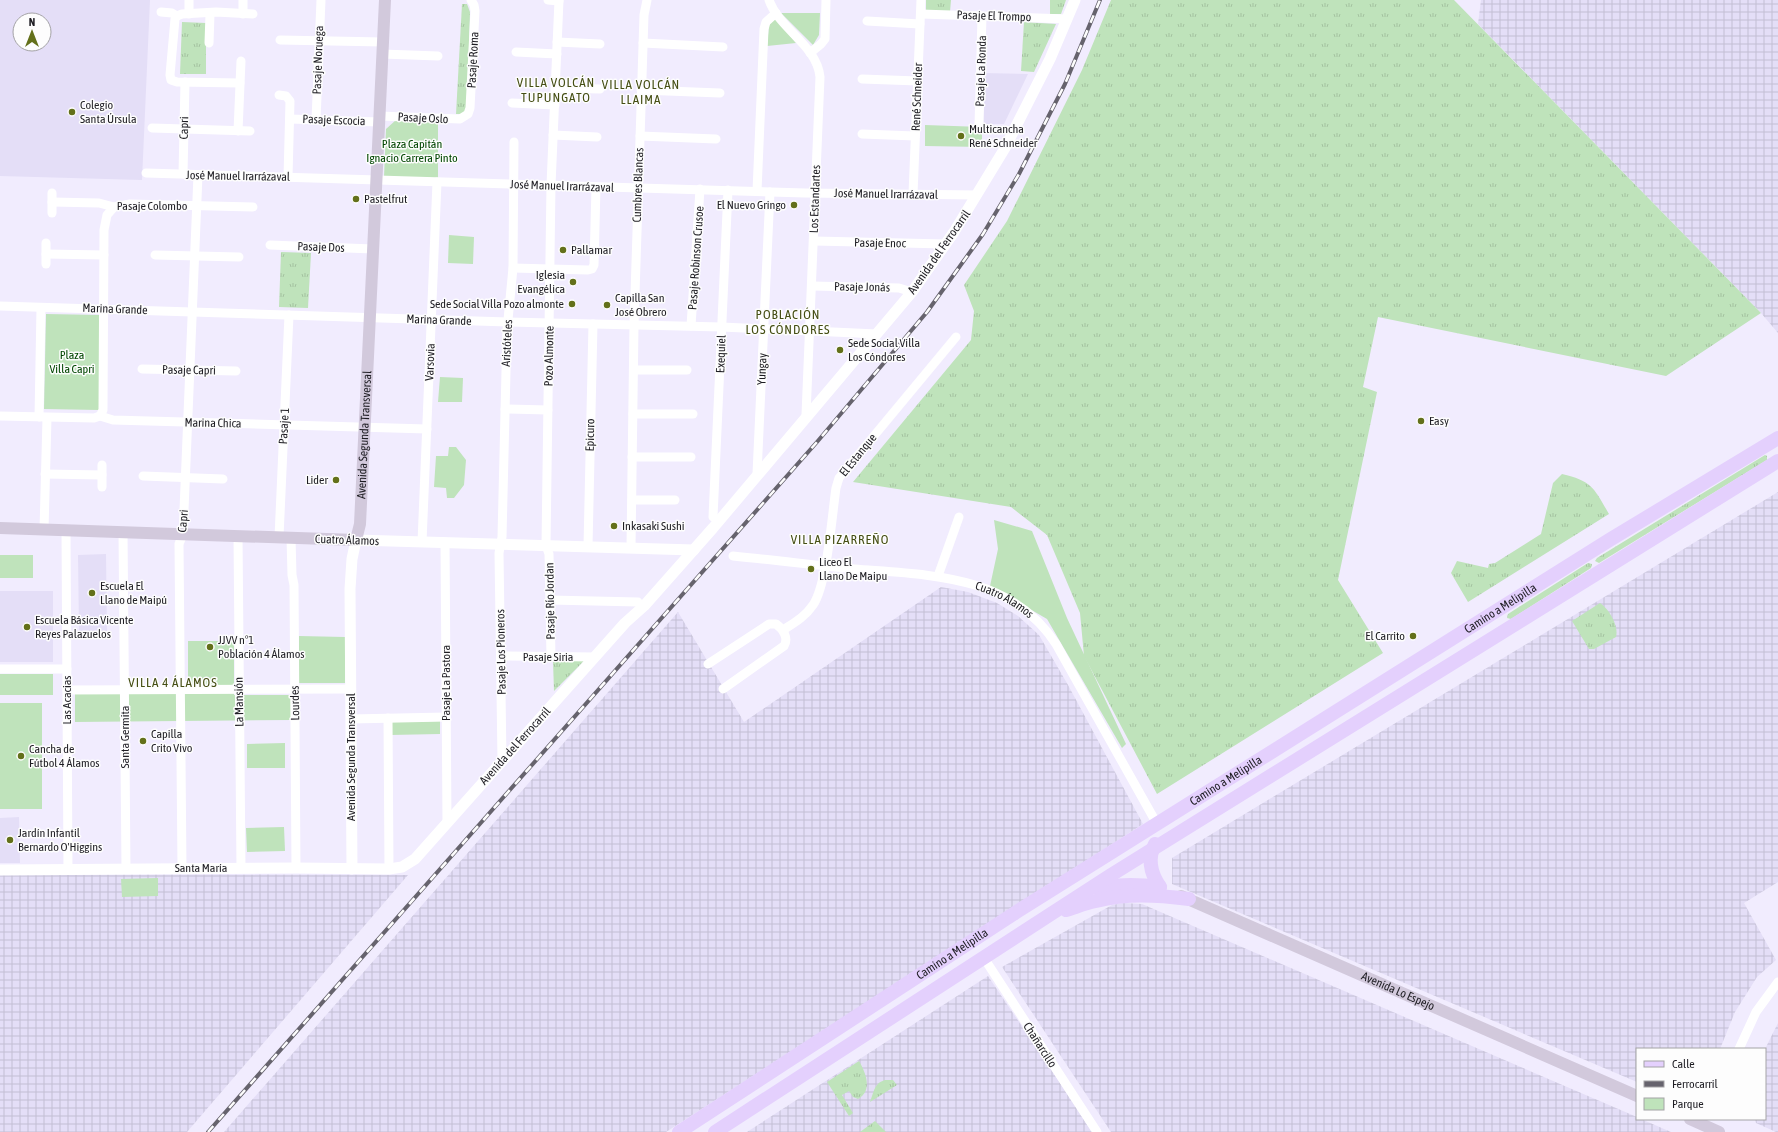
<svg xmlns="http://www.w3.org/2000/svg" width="1778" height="1132" viewBox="0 0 1778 1132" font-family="'Asap Condensed',sans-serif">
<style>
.built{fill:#e4def7;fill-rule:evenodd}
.industrial{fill:url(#industrial-grid)}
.grass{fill:url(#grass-tufts)}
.park{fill:#bfe3bb}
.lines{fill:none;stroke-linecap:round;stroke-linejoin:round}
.minor{stroke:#fff;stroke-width:9}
.tertiary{stroke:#fff;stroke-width:11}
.secondary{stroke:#d2c9dc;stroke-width:12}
.primary{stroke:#e4d0fd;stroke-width:14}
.rail-casing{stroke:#66636d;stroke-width:4}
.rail{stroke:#fdfdfd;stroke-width:2.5;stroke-dasharray:8;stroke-linecap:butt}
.poi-dot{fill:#63701a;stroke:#fdfdfd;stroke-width:1.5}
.labels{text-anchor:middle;stroke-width:3;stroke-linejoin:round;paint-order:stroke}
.street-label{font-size:12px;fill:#1e1d23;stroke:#fdfdfd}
.poi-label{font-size:12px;fill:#1e1d23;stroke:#fdfdfd;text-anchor:start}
.park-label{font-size:12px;fill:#004600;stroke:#fdfdfd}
.neighbourhood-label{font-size:13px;letter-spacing:1px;fill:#454e14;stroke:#fdfdfd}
</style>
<defs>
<pattern id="industrial-grid" width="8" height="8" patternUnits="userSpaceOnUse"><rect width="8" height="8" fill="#e4def7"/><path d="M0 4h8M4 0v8" fill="none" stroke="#c3bed3"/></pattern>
<pattern id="grass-tufts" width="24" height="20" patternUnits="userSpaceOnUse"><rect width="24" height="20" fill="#bfe3bb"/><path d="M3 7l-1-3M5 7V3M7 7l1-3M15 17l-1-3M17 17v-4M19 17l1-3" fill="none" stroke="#a4c2a0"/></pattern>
</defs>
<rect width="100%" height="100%" fill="#f1ecfe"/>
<!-- built -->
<g class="built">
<path d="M0,0H150L142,180L0,176ZM20,20H44V44H20Z"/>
<polygon points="982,73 1028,74 1004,124 981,124"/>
<polygon points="106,554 107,631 79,631 78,555"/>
<rect x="0" y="591" width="53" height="71"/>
<polygon points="19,817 20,863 0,863 0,818"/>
</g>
<!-- industrial -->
<g class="industrial">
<polygon points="1481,0 1778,0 1778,333 1761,313 1478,24"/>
<polygon points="1778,492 1778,882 1744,903 1776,960 1757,977 1735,1012 1720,1049 1637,1049 1637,1082 1172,884 1172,858"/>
<polygon points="941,587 968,592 997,603 1018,616 1039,635 1068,685 1143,824 666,1132 224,1132 678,612 744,722"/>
<polygon points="0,874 408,875 187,1132 0,1132"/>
<polygon points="1123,903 1142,904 1637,1117 1637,1119 1641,1119 1671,1132 1111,1132 1002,967 1112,905"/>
<polygon points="988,976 1093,1132 747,1132"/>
<polygon points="1778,1023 1778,1132 1776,1132 1756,1123 1755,1119 1765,1119 1765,1049"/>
</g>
<!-- grass -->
<g class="grass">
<polygon points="926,0 951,0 950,12 926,12"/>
<polygon points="1050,0 1066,0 1061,14 1050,14"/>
<polygon points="1111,0 1454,0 1761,313 1666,376 1378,317 1363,387 1377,392 1338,580 1383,653 1157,794 1084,656 1080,613 1047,535 1011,507 853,482 971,340 974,311 964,285 1007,221 1082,70"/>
<polygon points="462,4 467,4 470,12 467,108 463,114 456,114"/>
<polygon points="182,22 206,23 206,74 180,74"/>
<polygon points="1024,22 1056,24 1034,72 1021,71"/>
<polygon points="281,252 311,253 308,308 279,307"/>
<polygon points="1765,455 1767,456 1767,460 1599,563 1595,561 1597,558"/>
<path d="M1562,474C1592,481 1594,488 1609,514L1468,602L1451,573L1457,561L1488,568L1489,564L1495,563L1541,534L1553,483Z"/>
<polygon points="1588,563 1592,564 1591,568 1511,619 1507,618 1508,614"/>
<path d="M1600,603C1609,609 1619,626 1616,637L1594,649H1589L1572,621Z"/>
<polygon points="553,661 584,661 554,691"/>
<path d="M859,1061C866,1073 873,1091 858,1099L853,1097L849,1091L842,1095L853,1113L849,1116L827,1082Z"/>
<path d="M885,1080H893L897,1085L870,1102C874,1092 874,1083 885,1080Z"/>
<polygon points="875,1121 886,1132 860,1132"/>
</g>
<!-- park -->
<g class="park">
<polygon points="781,13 820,13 819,35 813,45"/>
<polygon points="775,18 796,43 767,46 769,25"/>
<polygon points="396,120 438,122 438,179 384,177 386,129"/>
<polygon points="925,125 982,127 982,147 925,146"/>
<polygon points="449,235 474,237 473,264 448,263"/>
<polygon points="46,314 99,315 99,410 44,409"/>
<polygon points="440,377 463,378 462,402 438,402"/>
<polygon points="449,447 456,447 466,460 464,485 454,498 447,498 446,488 434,487 436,456 448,456"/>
<polygon points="994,520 1032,531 1067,618 1126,744 1122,748 1047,619 990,586 998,549"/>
<rect x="0" y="555" width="33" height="23"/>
<polygon points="299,636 345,637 345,683 299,683"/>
<polygon points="188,641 234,641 234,695 292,695 292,720 75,722 75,694 188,693"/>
<rect x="0" y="674" width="53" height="21"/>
<rect x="0" y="703" width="42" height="106"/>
<polygon points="440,721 440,734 390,735 389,722"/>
<polygon points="285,743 285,768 247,768 247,744"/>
<polygon points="284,827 285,851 247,852 246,828"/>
<polygon points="158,878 158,896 122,897 121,879"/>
</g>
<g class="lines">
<!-- minor -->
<g class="minor">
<polyline points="548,0 559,1"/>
<path d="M769,0C779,29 817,45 820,77L806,415"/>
<polyline points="161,12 172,13 177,16"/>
<polyline points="189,14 189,0"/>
<polyline points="243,14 243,0"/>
<polyline points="921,14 1067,19"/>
<polyline points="867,21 920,24"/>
<polyline points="280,40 383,42"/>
<polyline points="557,42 600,44"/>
<polyline points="209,43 210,14"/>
<polyline points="643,43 723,47"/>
<polyline points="516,52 557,54"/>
<polyline points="810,53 821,44 825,39 826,0"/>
<polyline points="382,54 438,56"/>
<polyline points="862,79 918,81"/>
<polyline points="240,83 177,82 171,80 170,75 175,19 177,16 182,14 216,12 253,14"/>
<polyline points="555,88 600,89"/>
<polyline points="641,90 720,93"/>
<polyline points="279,95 286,96 290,101 288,177"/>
<polyline points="512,103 555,105"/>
<polyline points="379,116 460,119 468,114 470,108 475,11 474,5 471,0"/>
<polyline points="290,119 379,122"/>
<polyline points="316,120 321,0"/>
<polyline points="979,125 982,16"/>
<polyline points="152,128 250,131"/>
<polyline points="238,131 241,61"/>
<polyline points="862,134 915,136"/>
<polyline points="553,135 597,137"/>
<polyline points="640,136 716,139"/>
<polyline points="146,173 805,193 977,195"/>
<polyline points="183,174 185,82"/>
<polyline points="757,191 764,29 766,22 776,13"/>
<polyline points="913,194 921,0"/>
<polyline points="52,202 99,203 114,207 130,204 253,207"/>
<polyline points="52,213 52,193"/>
<polyline points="814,241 946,244"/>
<polyline points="270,245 373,249"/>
<polyline points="46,254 104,255"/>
<polyline points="155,255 239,257"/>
<polyline points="46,264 46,243"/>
<polyline points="513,268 588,270 592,269 594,265 596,187"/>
<polyline points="812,286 899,288 912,292"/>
<polyline points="0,306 508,322 722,327 877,334"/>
<polyline points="691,326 700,189"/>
<polyline points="142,369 236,371"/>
<polyline points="634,370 687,370"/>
<polyline points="505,409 548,410"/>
<polyline points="633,414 693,414"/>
<polyline points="0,416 94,418 100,416 113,420 427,429"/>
<polyline points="100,416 103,410 104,230 107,215 114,207"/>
<polyline points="39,417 41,308"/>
<polyline points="632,457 691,457"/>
<polyline points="45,474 102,475"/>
<polyline points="757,474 770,192"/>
<polyline points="143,476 223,479"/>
<polyline points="102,487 102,465"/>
<polyline points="632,500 675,500"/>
<polyline points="713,517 728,190"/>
<polyline points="44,530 47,418"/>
<polyline points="66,531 68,869"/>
<polyline points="123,532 126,869"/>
<polyline points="238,536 241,868"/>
<polyline points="279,537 289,315"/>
<polyline points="291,538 292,575 294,585 296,868"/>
<polyline points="422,542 437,182"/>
<polyline points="445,542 447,823"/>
<polyline points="588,546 593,324"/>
<polyline points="631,547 634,325 644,15 647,0"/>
<path id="s1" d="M733,556C774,560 814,565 854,569C928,575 1011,574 1056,644L1157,824"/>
<polyline points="938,576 959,517"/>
<polyline points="550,600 638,602"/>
<path d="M783,630C794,623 805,617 813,605C827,585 832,515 836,488L839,478L956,337"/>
<polyline points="501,656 594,657"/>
<polyline points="551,657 549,554 546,545 551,185 559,0"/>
<path d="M708,664L769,624H776C783,629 789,638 784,646L723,689"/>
<polyline points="0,669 67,669"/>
<polyline points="67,690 351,689"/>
<polyline points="388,718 389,869"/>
<polyline points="351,719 446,717"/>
<polyline points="502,761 499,553 502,537 507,330 513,268 514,142"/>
<polyline points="182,868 179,544 183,534 198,175"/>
<polyline points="984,958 1097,1132"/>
<polyline points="1739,1049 1756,1012 1778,982"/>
</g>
<!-- tertiary -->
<g class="tertiary">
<polyline points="352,869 350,589 352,559 356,540 694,550"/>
<polyline points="0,870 296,868 389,869 402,867 415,859 625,623 644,606 713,528 912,292 954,232 1005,148 1050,59 1075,0"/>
</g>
<!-- secondary -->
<g class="secondary">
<path id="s2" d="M0,528L356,540L360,524L385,0"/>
<path id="s3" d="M1181,896L1637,1096"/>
<polyline points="1690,1119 1719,1132"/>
</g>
<!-- primary -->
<g class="primary">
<path d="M1155,844C1147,859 1151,874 1160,887"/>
<path d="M1096,888C1118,884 1138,884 1160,887"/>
<path d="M1066,910C1076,907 1086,903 1096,901C1127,893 1157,895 1189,899"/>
<path id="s4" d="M679,1132L1018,911L1611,539L1778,438"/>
<polyline points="715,1132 1111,875 1778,461"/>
</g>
<!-- rail casing -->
<g class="rail-casing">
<polyline id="rail" points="208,1132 817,442 927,312 983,234 1019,174 1065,84 1100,0"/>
</g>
<!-- rail -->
<use href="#rail" class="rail"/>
</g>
<!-- markers -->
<g class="poi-dot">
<circle cx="72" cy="112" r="4"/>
<circle cx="961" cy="136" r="4"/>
<circle cx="356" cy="199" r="4"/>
<circle cx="794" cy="205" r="4"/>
<circle cx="563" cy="250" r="4"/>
<circle cx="573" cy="282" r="4"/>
<circle cx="572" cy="304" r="4"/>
<circle cx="607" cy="305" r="4"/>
<circle cx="840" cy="350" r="4"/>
<circle cx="1421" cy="421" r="4"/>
<circle cx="336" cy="480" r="4"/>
<circle cx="614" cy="526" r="4"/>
<circle cx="811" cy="569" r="4"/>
<circle cx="92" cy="593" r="4"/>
<circle cx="27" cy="627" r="4"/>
<circle cx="1413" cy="636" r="4"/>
<circle cx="210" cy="647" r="4"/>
<circle cx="143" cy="741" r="4"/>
<circle cx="21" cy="756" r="4"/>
<circle cx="10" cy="840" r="4"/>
</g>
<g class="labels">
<!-- street labels -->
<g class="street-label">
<text transform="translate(994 16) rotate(2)" y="4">Pasaje El Trompo</text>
<text transform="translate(318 60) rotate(-88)" y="4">Pasaje Noruega</text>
<text transform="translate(473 60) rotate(-87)" y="4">Pasaje Roma</text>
<text transform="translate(981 71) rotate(-88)" y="4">Pasaje La Ronda</text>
<text transform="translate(917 97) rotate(-88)" y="4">René Schneider</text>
<text transform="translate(423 118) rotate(3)" y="4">Pasaje Oslo</text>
<text transform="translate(334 120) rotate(2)" y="4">Pasaje Escocia</text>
<text transform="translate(184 128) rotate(-89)" y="4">Capri</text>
<text transform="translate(238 176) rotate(1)" y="4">José Manuel Irarrázaval</text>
<text transform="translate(638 185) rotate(-88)" y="4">Cumbres Blancas</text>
<text transform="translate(562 186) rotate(2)" y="4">José Manuel Irarrázaval</text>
<text transform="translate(886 194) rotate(1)" y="4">José Manuel Irarrázaval</text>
<text transform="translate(815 199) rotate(-88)" y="4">Los Estandartes</text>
<text x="152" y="210">Pasaje Colombo</text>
<text transform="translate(880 243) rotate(1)" y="4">Pasaje Enoc</text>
<text transform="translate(321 247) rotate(2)" y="4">Pasaje Dos</text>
<text transform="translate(939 252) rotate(-55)" y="4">Avenida del Ferrocarril</text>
<text transform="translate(696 258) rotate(-86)" y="4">Pasaje Robinson Crusoe</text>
<text transform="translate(862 287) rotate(1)" y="4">Pasaje Jonás</text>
<text transform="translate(115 309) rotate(2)" y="4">Marina Grande</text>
<text transform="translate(439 320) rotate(2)" y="4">Marina Grande</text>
<text transform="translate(507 343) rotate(-87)" y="4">Aristóteles</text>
<text transform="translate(721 354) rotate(-88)" y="4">Exequiel</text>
<text transform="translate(549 356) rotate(-89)" y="4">Pozo Almonte</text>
<text transform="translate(430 362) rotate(-88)" y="4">Varsovia</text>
<text transform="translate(762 369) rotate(-88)" y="4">Yungay</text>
<text transform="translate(189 370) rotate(1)" y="4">Pasaje Capri</text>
<text transform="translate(213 423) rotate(1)" y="4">Marina Chica</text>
<text transform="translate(284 426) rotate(-87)" y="4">Pasaje 1</text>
<text dy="4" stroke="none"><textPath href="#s2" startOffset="462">Avenida Segunda Transversal</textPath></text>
<text transform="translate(590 435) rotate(-89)" y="4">Epicuro</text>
<text transform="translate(858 455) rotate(-51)" y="4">El Estanque</text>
<text transform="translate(183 521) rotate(-85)" y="4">Capri</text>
<text transform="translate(347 540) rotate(2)" y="4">Cuatro Álamos</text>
<text transform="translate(550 601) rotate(-91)" y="4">Pasaje Río Jordan</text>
<text dy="4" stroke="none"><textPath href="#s1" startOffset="277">Cuatro Álamos</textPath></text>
<text dy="4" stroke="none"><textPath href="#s4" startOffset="974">Camino a Melipilla</textPath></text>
<text transform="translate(501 652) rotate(-91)" y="4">Pasaje Los Pioneros</text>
<text x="548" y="661">Pasaje Siria</text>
<text transform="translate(446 683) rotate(-90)" y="4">Pasaje La Pastora</text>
<text transform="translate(67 700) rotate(-90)" y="4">Las Acacias</text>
<text transform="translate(239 702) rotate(-91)" y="4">La Mansión</text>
<text transform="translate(295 703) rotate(-91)" y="4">Lourdes</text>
<text transform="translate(125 737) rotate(-90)" y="4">Santa Germita</text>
<text transform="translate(515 746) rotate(-48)" y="4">Avenida del Ferrocarril</text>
<text transform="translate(351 757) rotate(-90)" y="4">Avenida Segunda Transversal</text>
<text dy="4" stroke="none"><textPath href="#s4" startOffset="650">Camino a Melipilla</textPath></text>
<text x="201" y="872">Santa María</text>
<text dy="4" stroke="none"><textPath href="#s4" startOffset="326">Camino a Melipilla</textPath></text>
<text dy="4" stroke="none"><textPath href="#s3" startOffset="237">Avenida Lo Espejo</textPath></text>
<text transform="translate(1040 1045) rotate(57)" y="4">Chañarcillo</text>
</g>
<!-- poi labels -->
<g class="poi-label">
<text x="80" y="109">Colegio<tspan x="80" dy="14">Santa Úrsula</tspan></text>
<text x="969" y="133">Multicancha<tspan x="969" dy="14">René Schneider</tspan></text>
<text x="364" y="203">Pastelfrut</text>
<text x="786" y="209" text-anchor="end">El Nuevo Gringo</text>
<text x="571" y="254">Pallamar</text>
<text x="565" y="279" text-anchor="end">Iglesia<tspan x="565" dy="14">Evangélica</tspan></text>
<text x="615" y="302">Capilla San<tspan x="615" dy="14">José Obrero</tspan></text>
<text x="564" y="308" text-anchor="end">Sede Social Villa Pozo almonte</text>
<text x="848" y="347">Sede Social Villa<tspan x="848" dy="14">Los Cóndores</tspan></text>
<text x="1429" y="425">Easy</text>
<text x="328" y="484" text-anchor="end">Lider</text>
<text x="622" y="530">Inkasaki Sushi</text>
<text x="819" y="566">Liceo El<tspan x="819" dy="14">Llano De Maipu</tspan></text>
<text x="100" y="590">Escuela El<tspan x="100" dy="14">Llano de Maipú</tspan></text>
<text x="35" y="624">Escuela Básica Vicente<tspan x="35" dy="14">Reyes Palazuelos</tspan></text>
<text x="1405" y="640" text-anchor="end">El Carrito</text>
<text x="218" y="644">JJVV n°1<tspan x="218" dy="14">Población 4 Álamos</tspan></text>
<text x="151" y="738">Capilla<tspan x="151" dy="14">Crito Vivo</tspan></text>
<text x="29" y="753">Cancha de<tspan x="29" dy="14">Fútbol 4 Álamos</tspan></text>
<text x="18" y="837">Jardín Infantil<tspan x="18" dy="14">Bernardo O'Higgins</tspan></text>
</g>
<!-- park labels -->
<g class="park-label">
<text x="412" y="148">Plaza Capitán<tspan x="412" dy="14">Ignacio Carrera Pinto</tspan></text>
<text x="72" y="359">Plaza<tspan x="72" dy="14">Villa Capri</tspan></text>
</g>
<!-- neighbourhood labels -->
<g class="neighbourhood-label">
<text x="556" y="87">VILLA VOLCÁN<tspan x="556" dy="15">TUPUNGATO</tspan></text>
<text x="641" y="89">VILLA VOLCÁN<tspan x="641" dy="15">LLAIMA</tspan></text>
<text x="788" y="319">POBLACIÓN<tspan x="788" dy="15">LOS CÓNDORES</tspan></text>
<text x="840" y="544">VILLA PIZARREÑO</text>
<text x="173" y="687">VILLA 4 ÁLAMOS</text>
</g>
</g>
<!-- legend -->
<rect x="1636" y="1048" width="130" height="72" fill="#fdfdfd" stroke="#a4a3a6"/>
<rect x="1644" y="1061" width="20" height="6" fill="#e4d0fd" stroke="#a4a3a6"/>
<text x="1672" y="1068" font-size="12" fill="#1e1d23">Calle</text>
<rect x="1644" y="1081" width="20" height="6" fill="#66636d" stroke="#a4a3a6"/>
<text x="1672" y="1088" font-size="12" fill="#1e1d23">Ferrocarril</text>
<rect x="1644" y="1098" width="20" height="12" fill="#bfe3bb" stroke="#a4a3a6"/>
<text x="1672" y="1108" font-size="12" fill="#1e1d23">Parque</text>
<!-- north arrow -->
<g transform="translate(32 32)"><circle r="19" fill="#fdfdfd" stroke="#a4a3a6"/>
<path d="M0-3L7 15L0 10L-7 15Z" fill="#63701a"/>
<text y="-6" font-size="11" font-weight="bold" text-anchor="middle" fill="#1e1d23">N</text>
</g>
</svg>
